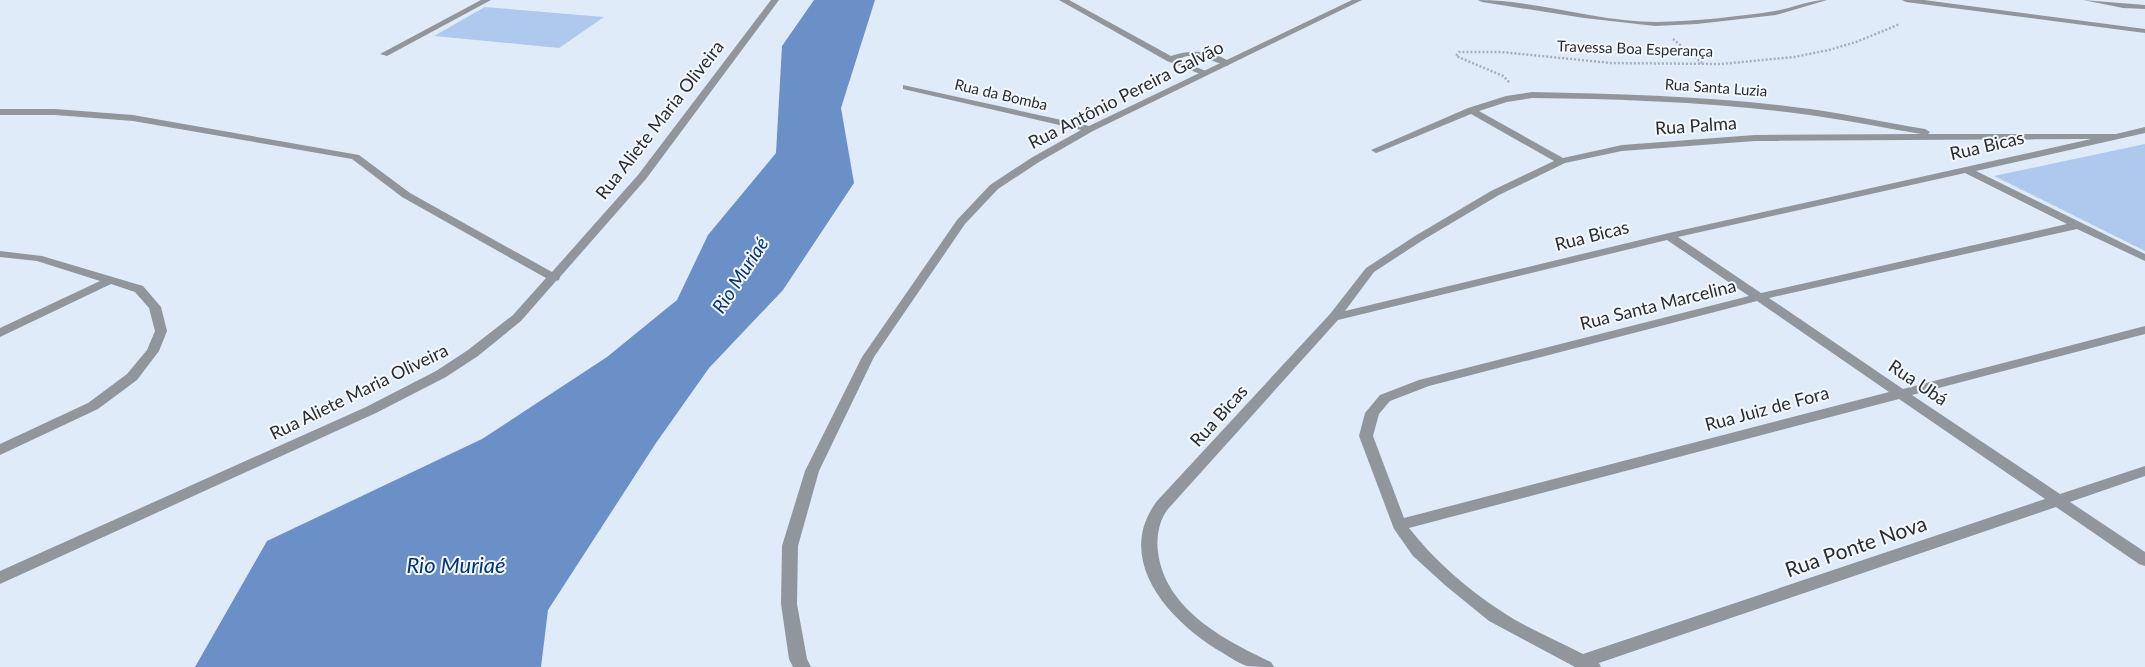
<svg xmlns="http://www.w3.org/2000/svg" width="2145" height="667" viewBox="0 0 2145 667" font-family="Lato,sans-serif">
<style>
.green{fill:#afc8ee}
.water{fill:#6b90c7}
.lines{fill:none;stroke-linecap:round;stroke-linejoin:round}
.path{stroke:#a7afbb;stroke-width:2.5;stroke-dasharray:2 2;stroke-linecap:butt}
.lane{fill:#91969c;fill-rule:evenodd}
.street{fill:#91969c;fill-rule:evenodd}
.labels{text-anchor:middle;stroke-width:4;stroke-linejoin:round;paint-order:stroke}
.far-street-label{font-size:15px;fill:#292d32;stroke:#f3f7fe}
.street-label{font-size:18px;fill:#292d32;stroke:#f3f7fe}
.water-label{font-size:19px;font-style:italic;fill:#023575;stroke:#f3f7fe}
.near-street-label{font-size:21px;fill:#292d32;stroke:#f3f7fe}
.near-water-label{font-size:22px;font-style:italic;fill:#023575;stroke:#f3f7fe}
</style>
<rect width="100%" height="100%" fill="#e0ebfa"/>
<!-- green -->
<g class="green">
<polygon points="485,7 604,17 559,48 434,36"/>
<polygon points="2145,144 2145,251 1994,176"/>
</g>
<!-- water -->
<polygon class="water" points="814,0 875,0 841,108 854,183 783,290 709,368 656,443 548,610 541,667 195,667 267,541 482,439 607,357 677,300 708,235 776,153 782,46"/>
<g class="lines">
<!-- path -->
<g class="path">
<polyline points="1673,39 1702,63"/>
<polyline points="1509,82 1503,76 1456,56 1459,52 1501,52 1611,63 1721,64 1794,57 1829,50 1856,42 1900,24"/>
</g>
<!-- lane -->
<path class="lane" d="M1059,0H1069L1171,56C1190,49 1215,50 1231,63L1227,66L1199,56H1187L1178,59L1210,73L1203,75L1167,61Z"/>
<!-- street -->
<g class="street">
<polygon points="481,0 491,0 387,56 380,54"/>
<polygon points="771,0 779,0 646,179 560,277 559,280 556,281 521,321 478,356 446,377 376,413 0,584 0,571 366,407 436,371 468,350 513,315 546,278 402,197 352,159 133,121 55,115 0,115 0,109 55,109 133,115 359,155 410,193 552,272 638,175"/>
<polygon points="1352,0 1362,0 1093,131 1039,162 998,189 965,224 874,357 819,471 798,546 797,604 807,659 811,667 793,667 789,659 781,604 782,546 805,471 862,357 957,220 990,185 1031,158 1081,130 903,89 903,85 1089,126"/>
<path d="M1478,0C1537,0 1598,22 1657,22C1695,21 1737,17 1775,11C1793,8 1808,0 1827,0L1776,15L1697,24L1655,26L1584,18L1482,2Z"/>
<polygon points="1902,0 1924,0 2145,29 2145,33 1906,2"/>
<polygon points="2083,0 2145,5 2145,9 2123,8"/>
<path d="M1532,92C1619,94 1707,96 1794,107C1838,112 1881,122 1925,129L1930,132L1928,134H2116L2145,127V133L1976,171L2145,254V261L2077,229L1769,298L1903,389L2145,326V334L1912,395L2060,494L2145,466V476L2070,502L2145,552V566L2139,564L2056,507L1599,663L1601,667H1575L1489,621L1446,586L1413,556L1394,529L1359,436L1365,413L1380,395L1419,380L1749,296L1667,240L1338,320L1168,509C1159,520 1156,538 1158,552C1165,609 1224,640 1271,662L1274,667C1266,667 1254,667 1247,666C1238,663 1231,658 1223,653C1172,624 1112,561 1157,501L1330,314L1366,268L1415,236L1491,191L1554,161L1471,114L1379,152L1376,153L1371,150L1468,108L1506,96ZM1532,98C1619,99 1707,102 1794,113C1836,118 1879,127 1921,134L1755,135L1622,145L1563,158L1479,111L1507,102ZM2091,139L1669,233L1345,311L1374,272L1423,240L1499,195L1565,163L1622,151L1755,141ZM1965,173L2067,224L1761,293L1678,237ZM1757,301L1889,392L1404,518L1373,436L1379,414L1390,401L1429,386ZM1899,399L2045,499L1583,654C1556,640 1526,628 1501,611C1467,589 1434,560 1409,528Z"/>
<polygon points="0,251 42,256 143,286 161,307 167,331 159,351 137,380 98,409 0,455 0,444 88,403 127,374 147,350 155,331 149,308 135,292 111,284 0,337 0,328 100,281 37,261 0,257"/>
</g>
</g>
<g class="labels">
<!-- far-street labels -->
<g class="far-street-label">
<text transform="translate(1635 49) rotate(2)" y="5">Travessa Boa Esperança</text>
<text transform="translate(1716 88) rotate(4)" y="5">Rua Santa Luzia</text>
<text transform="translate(1001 95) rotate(13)" y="5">Rua da Bomba</text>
</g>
<!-- street labels -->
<g class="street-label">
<text transform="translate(1126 95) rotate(-27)" y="6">Rua Antônio Pereira Galvão</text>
<text transform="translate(660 120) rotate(-52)" y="6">Rua Aliete Maria Oliveira</text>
<text transform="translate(1696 126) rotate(-4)" y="6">Rua Palma</text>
<text transform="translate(1987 146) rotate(-13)" y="6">Rua Bicas</text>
<text transform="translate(1592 236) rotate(-14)" y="6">Rua Bicas</text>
<text transform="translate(1658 305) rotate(-14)" y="6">Rua Santa Marcelina</text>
<text transform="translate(1918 383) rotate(34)" y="6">Rua Ubá</text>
<text transform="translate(359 392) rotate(-26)" y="6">Rua Aliete Maria Oliveira</text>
<text transform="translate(1767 409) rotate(-15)" y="6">Rua Juiz de Fora</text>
<text transform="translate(1219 416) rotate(-48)" y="6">Rua Bicas</text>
</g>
<!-- water labels -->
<g class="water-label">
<text transform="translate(740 275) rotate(-57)" y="7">Rio Muriaé</text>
</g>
<!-- near-street labels -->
<g class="near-street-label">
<text transform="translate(1856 547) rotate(-19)" y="7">Rua Ponte Nova</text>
</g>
<!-- near-water labels -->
<g class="near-water-label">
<text x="456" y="573">Rio Muriaé</text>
</g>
</g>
</svg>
